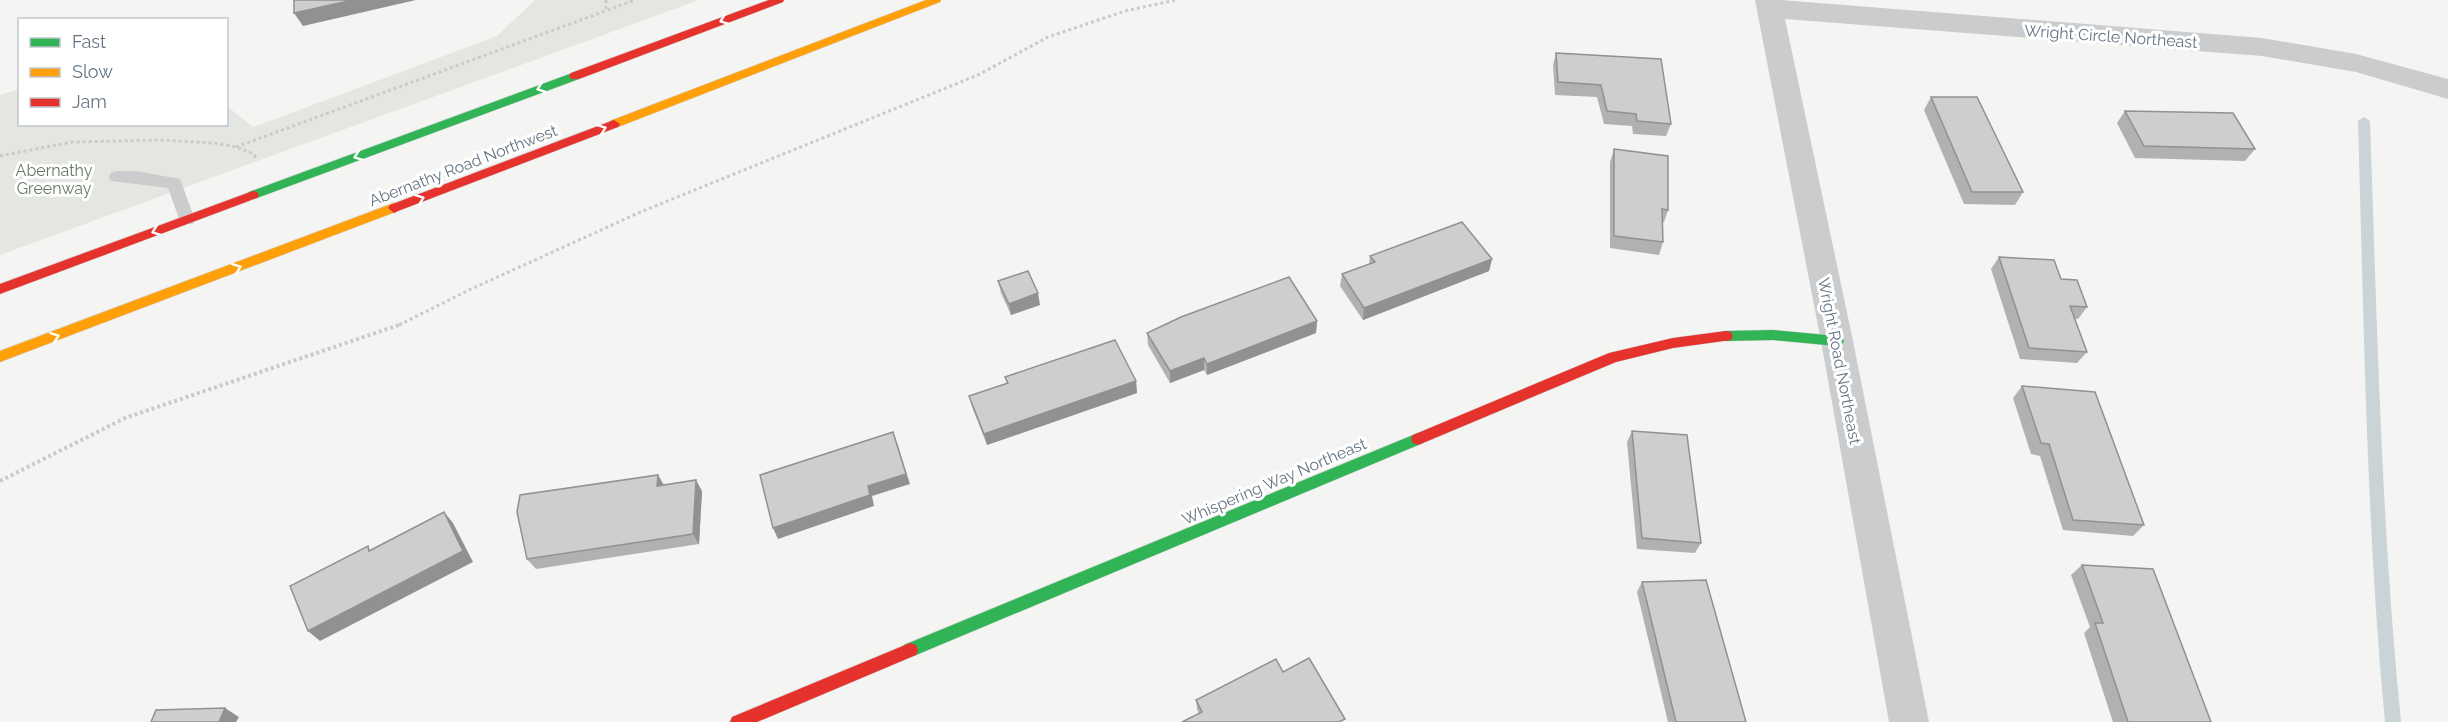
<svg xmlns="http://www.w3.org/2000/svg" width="2448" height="722" viewBox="0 0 2448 722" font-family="Raleway,sans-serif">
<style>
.green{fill:#e4e7e1}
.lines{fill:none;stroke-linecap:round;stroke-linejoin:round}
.stream{fill:#cad3d5;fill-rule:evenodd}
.fast-casing{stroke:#d2d3d4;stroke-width:1}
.slow-casing{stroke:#d2d3d4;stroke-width:1}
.jam-casing{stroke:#d2d3d4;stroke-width:1}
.path-far1{stroke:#c9cac9;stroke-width:3;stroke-dasharray:3 3;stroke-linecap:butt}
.path{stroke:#c9cac9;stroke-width:4;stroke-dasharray:3 3;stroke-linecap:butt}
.lane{fill:#cacccd;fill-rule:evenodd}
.street{fill:#cacccd;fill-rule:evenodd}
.fast{fill:#30b455;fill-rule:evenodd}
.slow{fill:#ff9f0a;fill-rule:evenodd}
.jam{fill:#e5322d;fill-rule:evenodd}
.wall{fill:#b0b2b2}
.shaded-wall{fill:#909191}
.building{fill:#cdcfcf;stroke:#909191;stroke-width:1.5}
.oneway{stroke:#fff}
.labels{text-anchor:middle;stroke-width:6;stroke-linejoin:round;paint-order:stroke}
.street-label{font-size:16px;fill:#647483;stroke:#fff}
.park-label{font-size:16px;fill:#677a63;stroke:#fff}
</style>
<rect width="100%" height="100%" fill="#f4f5f3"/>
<!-- green -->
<polygon class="green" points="535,0 699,0 0,255 0,95 19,89 20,124 226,124 227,106 253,127 497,36"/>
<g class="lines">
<!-- stream -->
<path class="stream" d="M2364,117L2370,121C2377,321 2381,522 2401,722H2385C2366,522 2364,321 2358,121Z"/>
<!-- fast casing -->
<g class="fast-casing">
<g id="fast">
<polygon points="575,72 579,73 579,79 257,198 253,199 247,195 249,192"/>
<polygon points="1773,330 1837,336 1842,337 1844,341 1842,345 1837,346 1773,340 1726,341 1721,340 1719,336 1721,332 1726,331"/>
<polygon points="1418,433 1423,435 1425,439 1423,443 916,655 910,657 904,655 902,650 904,645"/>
</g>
</g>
<!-- slow casing -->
<g class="slow-casing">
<g id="slow">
<polygon points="926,0 941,0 940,2 618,127 610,127 608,124 610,121"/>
<polygon points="394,203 398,205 400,208 398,211 0,362 0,351"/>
</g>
</g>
<!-- jam casing -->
<g class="jam-casing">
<g id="jam">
<polygon points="769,0 784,0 783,2 579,79 571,79 569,76 571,73"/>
<polygon points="614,120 620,124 618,127 398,211 394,213 388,208 390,205"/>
<polygon points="253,191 257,192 259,195 257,198 0,294 0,284"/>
<polygon points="1726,331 1731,332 1733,336 1731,340 1673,348 1616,362 1423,443 1418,445 1413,443 1411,439 1413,435 1609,353 1673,338"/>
<polygon points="910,643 916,645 918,650 916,655 757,722 730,722 732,717"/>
</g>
</g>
<!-- path-far1 -->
<g class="path-far1">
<polyline points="606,0 606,11"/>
<polyline points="236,147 635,0"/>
<polyline points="0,156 72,142 160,140 214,143 236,147 254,154 256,158"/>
<polyline points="399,325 471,289 643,211 978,75 1048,37 1125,11 1176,0"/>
</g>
<!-- path -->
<polyline class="path" points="0,481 125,418 402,324"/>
<!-- lane -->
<polygon class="lane" points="117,171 136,171 180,179 195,220 193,224 181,224 168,188 111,181 109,177 111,173"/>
<!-- street -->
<polygon class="street" points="1755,0 1781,0 2262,38 2356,54 2448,79 2448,99 2356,72 2262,56 1785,19 1853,341 1929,722 1889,722 1821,341"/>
<!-- fast -->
<use href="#fast" class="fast"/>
<!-- slow -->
<use href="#slow" class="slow"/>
<!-- jam -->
<use href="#jam" class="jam"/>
</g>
<!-- wall -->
<g class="wall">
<polygon points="1556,53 1671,124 1666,136 1633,134 1632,126 1604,124 1597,97 1555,95 1553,65"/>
<polygon points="1931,97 2023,192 2015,205 1964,204 1924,110"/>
<polygon points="2125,111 2255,149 2245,161 2135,158 2117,123"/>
<polygon points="1614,149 1668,210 1664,222 1663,222 1663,242 1659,255 1610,248 1610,162"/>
<polygon points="1370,256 1492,259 1489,271 1363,320 1340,286 1342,274 1369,264"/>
<polygon points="1999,257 2061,279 2087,307 2078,319 2075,319 2087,352 2077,363 2020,359 1991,269"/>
<polygon points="998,281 1040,305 1011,315 1001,293"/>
<polygon points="1317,321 1316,333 1207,375 1204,370 1170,383 1148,345 1147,333"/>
<polygon points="1005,377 1136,381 1137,393 987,445 972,407 969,396 1007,384"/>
<polygon points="2022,386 2144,525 2133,536 2063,530 2040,456 2031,454 2013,398"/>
<polygon points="1632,431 1701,543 1695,553 1637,549 1627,442"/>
<polygon points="658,475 664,485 702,491 699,544 536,569 527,559"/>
<polygon points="2082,565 2211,722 2113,722 2084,633 2090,627 2071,575"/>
<polygon points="1642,582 1746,722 1668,722 1637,592"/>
<polygon points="1283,672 1199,714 1197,709 1196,700"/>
</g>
<!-- shaded-wall -->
<g class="shaded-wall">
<polygon points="353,0 416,0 303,26 294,13"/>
<polygon points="1492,259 1489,271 1363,320 1364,308"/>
<polygon points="1038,293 1040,305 1011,315 1009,304"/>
<polygon points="1317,321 1316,333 1207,375 1207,364"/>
<polygon points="1204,358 1204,370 1170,383 1170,371"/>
<polygon points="1136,381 1137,393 987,445 984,434"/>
<polygon points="897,443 910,484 872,496 874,506 778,539 773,528 868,486"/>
<polygon points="658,475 664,486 657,486"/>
<polygon points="696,480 702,491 699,544 693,534"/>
<polygon points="444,512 453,523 473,562 320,641 308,631"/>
<polygon points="225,708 239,717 236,722 219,722"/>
</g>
<!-- building -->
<g class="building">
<polygon points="294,0 353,0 294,13"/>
<polygon points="1556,53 1661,59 1671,124 1637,121 1636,114 1607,111 1601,85 1558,82"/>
<polygon points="1931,97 1977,97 2023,192 1972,192"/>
<polygon points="2125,111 2233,113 2255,149 2144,146"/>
<polygon points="1614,149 1668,156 1668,210 1662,209 1663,242 1614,236"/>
<polygon points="1462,222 1492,259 1364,308 1342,274 1375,262 1370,256"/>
<polygon points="1999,257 2054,260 2061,279 2077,280 2087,307 2070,306 2087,352 2029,348"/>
<polygon points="1028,271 1038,293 1009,304 998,281"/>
<polygon points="1289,277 1317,321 1207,364 1204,358 1170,371 1147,333 1181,317"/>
<polygon points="1115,340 1136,381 984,434 969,396 1008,383 1005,377"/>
<polygon points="2022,386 2095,392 2144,525 2073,520 2049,444 2041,443"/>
<polygon points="1632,431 1687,435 1701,543 1642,538"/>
<polygon points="893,432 906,474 868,486 870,495 773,528 760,475"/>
<polygon points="658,475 657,486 696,480 693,534 527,559 517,512 520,495"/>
<polygon points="444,512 463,551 308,631 290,586 368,546 369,551"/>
<polygon points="2082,565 2153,569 2211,722 2128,722 2095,623 2103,623"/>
<polygon points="1706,580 1746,722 1676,722 1642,582"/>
<polygon points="1309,658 1345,719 1339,722 1182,722 1202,712 1196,700 1276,659 1283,672"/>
<polygon points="225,708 219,722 151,722 156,710"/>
</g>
<!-- one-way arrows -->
<defs><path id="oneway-chevron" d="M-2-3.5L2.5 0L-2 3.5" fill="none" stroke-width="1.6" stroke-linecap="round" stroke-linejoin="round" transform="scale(1.5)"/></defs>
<g class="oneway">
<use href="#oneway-chevron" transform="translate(724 20) rotate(160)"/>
<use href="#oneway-chevron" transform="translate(541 88) rotate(160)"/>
<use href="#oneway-chevron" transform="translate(602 129) rotate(-21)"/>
<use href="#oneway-chevron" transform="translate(358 156) rotate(160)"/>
<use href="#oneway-chevron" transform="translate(420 199) rotate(-21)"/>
<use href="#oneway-chevron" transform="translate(156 231) rotate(160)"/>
<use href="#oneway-chevron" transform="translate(237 268) rotate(-21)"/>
<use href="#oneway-chevron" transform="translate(55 337) rotate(-21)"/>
</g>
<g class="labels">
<!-- street labels -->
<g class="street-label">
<text transform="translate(2111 36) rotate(4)" y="6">Wright Circle Northeast</text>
<text transform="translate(463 165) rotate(-21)" y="6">Abernathy Road Northwest</text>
<text transform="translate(1840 361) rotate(79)" y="6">Wright Road Northeast</text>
<text transform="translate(1274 481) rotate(-23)" y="6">Whispering Way Northeast</text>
</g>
<!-- park labels -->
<g class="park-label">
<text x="54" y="176">Abernathy<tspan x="54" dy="18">Greenway</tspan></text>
</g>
</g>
<!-- legend -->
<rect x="18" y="18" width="210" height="108" fill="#ffffff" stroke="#c1c7cd" stroke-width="1.5"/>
<rect x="30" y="38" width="30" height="9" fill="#30b455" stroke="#c1c7cd" stroke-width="1.5"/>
<text x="72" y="48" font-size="18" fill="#647483">Fast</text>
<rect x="30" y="68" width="30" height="9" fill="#ff9f0a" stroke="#c1c7cd" stroke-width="1.5"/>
<text x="72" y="78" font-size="18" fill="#647483">Slow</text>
<rect x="30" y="98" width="30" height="9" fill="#e5322d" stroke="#c1c7cd" stroke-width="1.5"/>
<text x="72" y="108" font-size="18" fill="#647483">Jam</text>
</svg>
